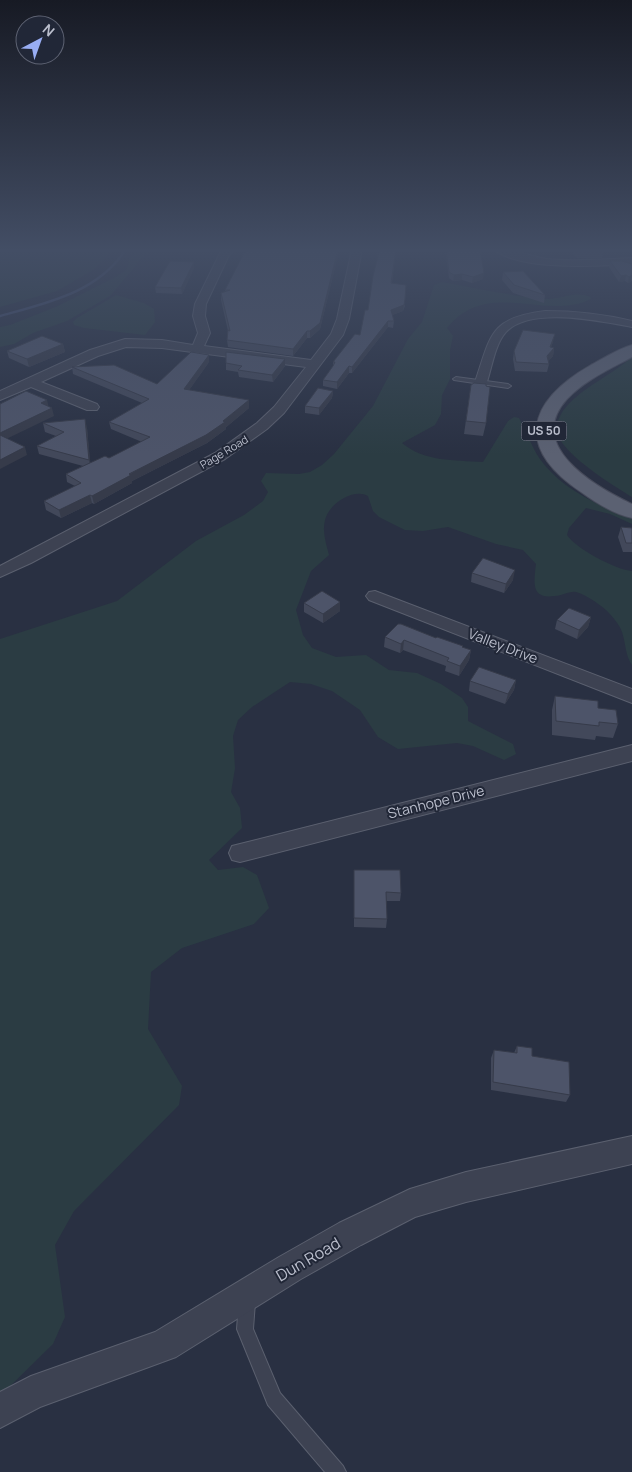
<svg xmlns="http://www.w3.org/2000/svg" width="632" height="1472" viewBox="0 0 632 1472" font-family="Manrope,sans-serif">
<style>
.green{fill:#2b3c43}
.lines{fill:none;stroke-linecap:round;stroke-linejoin:round}
.stream{stroke:#404b6a;stroke-width:2.5}
.service-casing{stroke:#5b606f;stroke-width:2}
.minor-casing{stroke:#5b606f;stroke-width:2}
.primary-casing{stroke:#474b5b;stroke-width:2}
.service{fill:#3d4252;fill-rule:evenodd}
.minor{fill:#3d4252;fill-rule:evenodd}
.primary{fill:#5b6172;fill-rule:evenodd}
.wall{fill:#42485a}
.shaded-wall{fill:#363b4a}
.building{fill:#4d5469;stroke:#363b4a}
.labels{text-anchor:middle;stroke-width:4;stroke-linejoin:round;paint-order:stroke}
.far-street-label{font-size:11px;fill:#babecc;stroke:#212737}
.shield{fill:#212737;stroke:#8c919f;stroke-width:1}
.shield-label{font-size:12px;font-weight:bold;fill:#babecc}
.street-label{font-size:14px;fill:#babecc;stroke:#212737}
.near-street-label{font-size:16px;fill:#babecc;stroke:#212737}
</style>
<rect width="100%" height="100%" fill="#293042"/>
<!-- green -->
<g class="green">
<polygon points="0,249 115,249 93,270 57,291 0,307"/>
<polygon points="137,249 150,249 110,296 67,321 33,333 14,344 0,347 0,327 10,325 58,306 116,277 127,269 129,258"/>
<path d="M442,282C476,288 510,296 545,299C559,300 576,290 590,297L591,299C545,322 488,277 447,328L453,336L450,350V379L442,395L441,414L435,425L402,443C425,462 454,460 483,462L508,421L514,417L519,418C527,432 533,451 543,463C566,492 600,505 632,519V524L610,514L586,508L569,528L567,535C575,548 616,570 632,571V665C625,655 626,644 622,632C620,625 611,615 606,610C598,603 586,595 576,592C571,591 565,594 561,595C532,601 533,588 536,564L523,550L496,544L448,527L423,531L405,530L379,517L373,511L368,496C353,488 329,504 325,520C322,532 326,543 329,555L311,571L296,610L303,635L312,648L336,657L366,655L389,670L417,673L441,684L462,698L468,707V721L513,744L516,754L504,760L473,746L457,743L398,749L378,737L360,710L332,691L311,684L290,682L252,707L238,720L233,736L235,768L231,792L240,808L242,828L209,860L218,870L243,867L257,875L269,908L254,924L182,948L151,972L148,1029L182,1086L179,1105L74,1211L55,1245L65,1317L53,1344L0,1396V639L117,601L196,541L244,515L263,501L268,492L261,481L266,473L299,474L310,472L322,465L334,454L373,406L408,339L422,322L434,285Z"/>
<polygon points="116,295 144,303 154,309 155,322 145,335 84,328 74,325 73,322 77,318"/>
<path d="M632,357V497C614,486 558,452 556,429C556,425 560,415 563,411C580,388 611,376 632,357Z"/>
</g>
<g class="lines">
<!-- stream -->
<path class="stream" d="M0,316C47,303 99,292 126,249"/>
<!-- service casing -->
<g class="service-casing">
<g id="service">
<polygon points="456,377 508,384 511,386 508,388 454,380 453,379"/>
<polygon points="247,1294 253,1296 255,1302 253,1329 280,1393 343,1466 346,1472 325,1472 268,1405 237,1329 239,1302 241,1296"/>
</g>
</g>
<!-- minor casing -->
<g class="minor-casing">
<g id="minor">
<polygon points="225,249 237,249 229,255 206,304 205,316 210,333 204,346 311,360 331,334 337,319 352,249 362,249 349,319 343,335 284,413 267,429 225,459 31,563 0,577 0,566 215,453 257,423 274,407 306,367 162,348 126,347 98,356 41,382 97,404 99,407 97,410 87,410 31,387 0,400 0,391 90,350 125,339 162,340 193,345 198,333 193,316 195,304 220,253"/>
<path d="M494,249C512,248 529,256 547,259C575,262 604,259 632,258V264C600,266 517,271 494,249Z"/>
<path d="M545,311C575,311 603,314 632,321V327C601,321 530,306 506,332C495,344 492,367 487,382L481,386L477,385L475,382C491,335 489,318 545,311Z"/>
<polygon points="375,591 632,689 632,703 369,600 366,596 369,592"/>
<polygon points="632,745 632,761 240,862 232,860 229,853 232,846 240,844"/>
<polygon points="632,1136 632,1164 466,1202 415,1217 361,1245 301,1279 176,1357 40,1407 0,1428 0,1392 31,1376 155,1332 279,1257 339,1223 410,1189 466,1172"/>
</g>
</g>
<!-- primary casing -->
<g class="primary-casing">
<path id="primary" d="M632,345V357C610,369 585,380 567,399C524,446 596,487 632,504V518C614,514 596,503 581,492C515,448 526,402 591,365C604,358 618,349 632,345Z"/>
</g>
<!-- service -->
<use href="#service" class="service"/>
<!-- minor -->
<use href="#minor" class="minor"/>
<!-- primary -->
<use href="#primary" class="primary"/>
</g>
<!-- wall -->
<g class="wall">
<polygon points="338,249 338,255 320,329 310,338 307,338 293,356 228,347 227,340 228,331 221,300 221,293 225,292 225,290"/>
<polygon points="445,249 480,249 483,279 472,283 462,280 453,281 449,278"/>
<polygon points="569,249 604,249 602,258 577,258"/>
<polygon points="377,252 396,252 392,283 405,306 403,311 392,315 394,321 393,328 388,327 352,373 349,373 337,389 323,386 323,380 333,367 333,362 360,335 368,310 378,257 377,257"/>
<polygon points="610,261 632,264 632,281 628,283 625,281 619,282 609,267"/>
<polygon points="194,268 182,294 156,293 155,287"/>
<polygon points="503,272 545,295 544,303 513,293 502,280"/>
<polygon points="553,342 551,347 554,348 553,356 548,361 549,364 547,372 515,371 513,359 514,351"/>
<polygon points="63,344 65,352 29,367 9,358 7,351"/>
<polygon points="209,362 189,390 249,408 225,428 226,429 207,443 132,481 132,483 94,504 92,503 61,518 46,510 44,501 75,486 67,482 66,474 83,466 39,454 37,446 56,436 45,432 43,423 87,428 90,463 109,458 142,442 111,429 109,422 142,403 73,374 72,367 157,384"/>
<polygon points="226,363 285,366 273,382 239,377 238,372 226,370"/>
<polygon points="471,385 486,423 483,436 464,434"/>
<polygon points="333,391 332,398 319,415 305,413 305,406"/>
<polygon points="621,527 632,528 632,552 623,552 618,537"/>
<polygon points="472,573 513,580 504,593 471,582"/>
<polygon points="340,602 340,611 323,623 304,612 304,603"/>
<polygon points="591,617 588,627 577,639 555,629 557,620"/>
<polygon points="385,637 463,648 471,650 469,660 459,676 445,671 446,666 403,650 400,653 384,647"/>
<polygon points="516,680 514,690 505,704 469,691 470,681"/>
<polygon points="555,696 598,708 618,724 613,738 596,736 595,740 552,735 552,710"/>
<polygon points="354,870 401,893 400,901 386,901 387,919 386,928 354,927"/>
<polygon points="517,1046 532,1056 570,1095 566,1102 491,1090 491,1058 494,1050 514,1053"/>
</g>
<!-- shaded-wall -->
<g class="shaded-wall">
<polygon points="338,249 338,255 320,329 310,338 310,331"/>
<polygon points="194,262 194,268 182,294 181,288"/>
<polygon points="484,273 483,279 472,283 473,277"/>
<polygon points="462,274 462,280 453,281 454,275"/>
<polygon points="626,275 625,281 619,282 621,276"/>
<polygon points="632,275 631,281 628,283 629,277"/>
<polygon points="405,299 403,311 390,316 391,310"/>
<polygon points="388,321 388,327 352,373 352,367"/>
<polygon points="307,331 307,338 293,356 293,349"/>
<polygon points="555,334 553,342 548,355 554,348 553,356 546,364 550,347"/>
<polygon points="63,344 65,352 29,367 27,359"/>
<polygon points="209,355 209,362 185,396 184,389"/>
<polygon points="285,359 285,366 273,382 272,375"/>
<polygon points="349,366 349,373 337,389 337,382"/>
<polygon points="333,391 332,398 319,415 319,408"/>
<polygon points="47,400 49,408 41,403"/>
<polygon points="249,400 249,408 225,428 226,429 207,443 132,481 132,483 94,504 92,496 223,421"/>
<polygon points="52,408 54,416 0,442 0,433"/>
<polygon points="85,419 87,428 91,469 89,460"/>
<polygon points="25,447 27,455 0,469 0,460"/>
<polygon points="90,495 92,503 61,518 59,510"/>
<polygon points="515,570 513,580 504,593 506,584"/>
<polygon points="340,602 340,611 323,623 323,614"/>
<polygon points="591,617 588,627 577,639 579,630"/>
<polygon points="404,640 403,650 400,653 401,644"/>
<polygon points="471,650 469,660 459,676 460,666"/>
<polygon points="516,680 514,690 505,704 508,694"/>
</g>
<!-- building -->
<g class="building">
<polygon points="246,249 338,249 320,323 310,331 307,331 293,349 227,340 228,330 230,331 221,293 230,290 225,290"/>
<polygon points="378,249 396,249 391,283 406,285 405,299 404,305 391,310 394,321 388,321 352,367 349,366 337,382 323,380 333,366 335,362 333,362 355,334 360,335 365,310 368,310 373,276 379,252 377,252"/>
<polygon points="446,249 480,249 484,273 473,277 462,274 454,275 449,272"/>
<polygon points="170,261 194,262 181,288 155,287"/>
<polygon points="610,261 622,261 632,264 632,275 629,277 626,275 621,276"/>
<polygon points="523,271 545,295 514,285 503,272"/>
<polygon points="523,330 555,334 550,347 554,348 547,356 549,364 516,362 514,351"/>
<polygon points="42,336 63,344 27,359 7,351"/>
<polygon points="191,352 209,355 184,389 249,400 223,421 225,422 206,435 129,474 131,475 92,496 90,495 59,510 44,501 81,483 66,474 105,456 109,458 150,437 109,422 149,399 72,367 114,365 157,384"/>
<polygon points="226,352 285,359 272,375 238,370 242,366 226,363"/>
<polygon points="474,383 486,384 486,386 490,387 486,423 466,421 471,385"/>
<polygon points="318,388 333,391 319,408 305,406"/>
<polygon points="26,391 47,400 41,403 52,408 0,433 0,404"/>
<polygon points="85,419 89,460 37,446 64,432 43,423"/>
<polygon points="0,435 25,447 0,460"/>
<polygon points="621,527 632,528 632,543 626,543"/>
<polygon points="483,558 515,570 506,584 472,573"/>
<polygon points="322,591 340,602 323,614 304,603"/>
<polygon points="569,608 591,617 579,630 557,620"/>
<polygon points="398,624 401,624 436,638 437,637 463,646 462,647 471,650 460,666 447,661 449,658 404,640 401,644 385,637"/>
<polygon points="479,667 516,680 508,694 470,681"/>
<polygon points="555,696 598,701 598,708 616,710 618,724 599,722 599,726 556,721"/>
<polygon points="354,870 400,870 401,893 386,892 387,919 354,918"/>
<polygon points="517,1046 532,1048 532,1056 569,1062 570,1095 493,1082 494,1050 517,1053"/>
</g>
<!-- sky -->
<linearGradient id="sky" x2="0" y2="1"><stop stop-color="#171a24"/><stop offset="0.55" stop-color="#434e65"/><stop offset="1" stop-color="#434e65" stop-opacity="0"/></linearGradient>
<rect width="632" height="455" fill="url(#sky)"/>
<g class="labels">
<!-- far-street labels -->
<g class="far-street-label">
<text transform="translate(224 452) rotate(-31)" y="4">Page Road</text>
</g>
<!-- shield labels -->
<rect class="shield" x="521.5" y="421.5" width="45" height="19" rx="4"/>
<g class="shield-label">
<text x="544" y="435">US 50</text>
</g>
<!-- street labels -->
<g class="street-label">
<text transform="translate(503 646) rotate(21)" y="5">Valley Drive</text>
<text transform="translate(436 802) rotate(-14)" y="5">Stanhope Drive</text>
</g>
<!-- near-street labels -->
<g class="near-street-label">
<text transform="translate(308 1259) rotate(-30)" y="6">Dun Road</text>
</g>
</g>
<!-- north arrow -->
<g transform="translate(40 40) rotate(41)"><circle r="24" fill="#212737" stroke="#5e6373"/>
<path d="M0-4L9 19L0 12L-9 19Z" fill="#98adf3"/>
<text y="-8" font-size="14" font-weight="bold" text-anchor="middle" fill="#babecc">N</text>
</g>
</svg>
